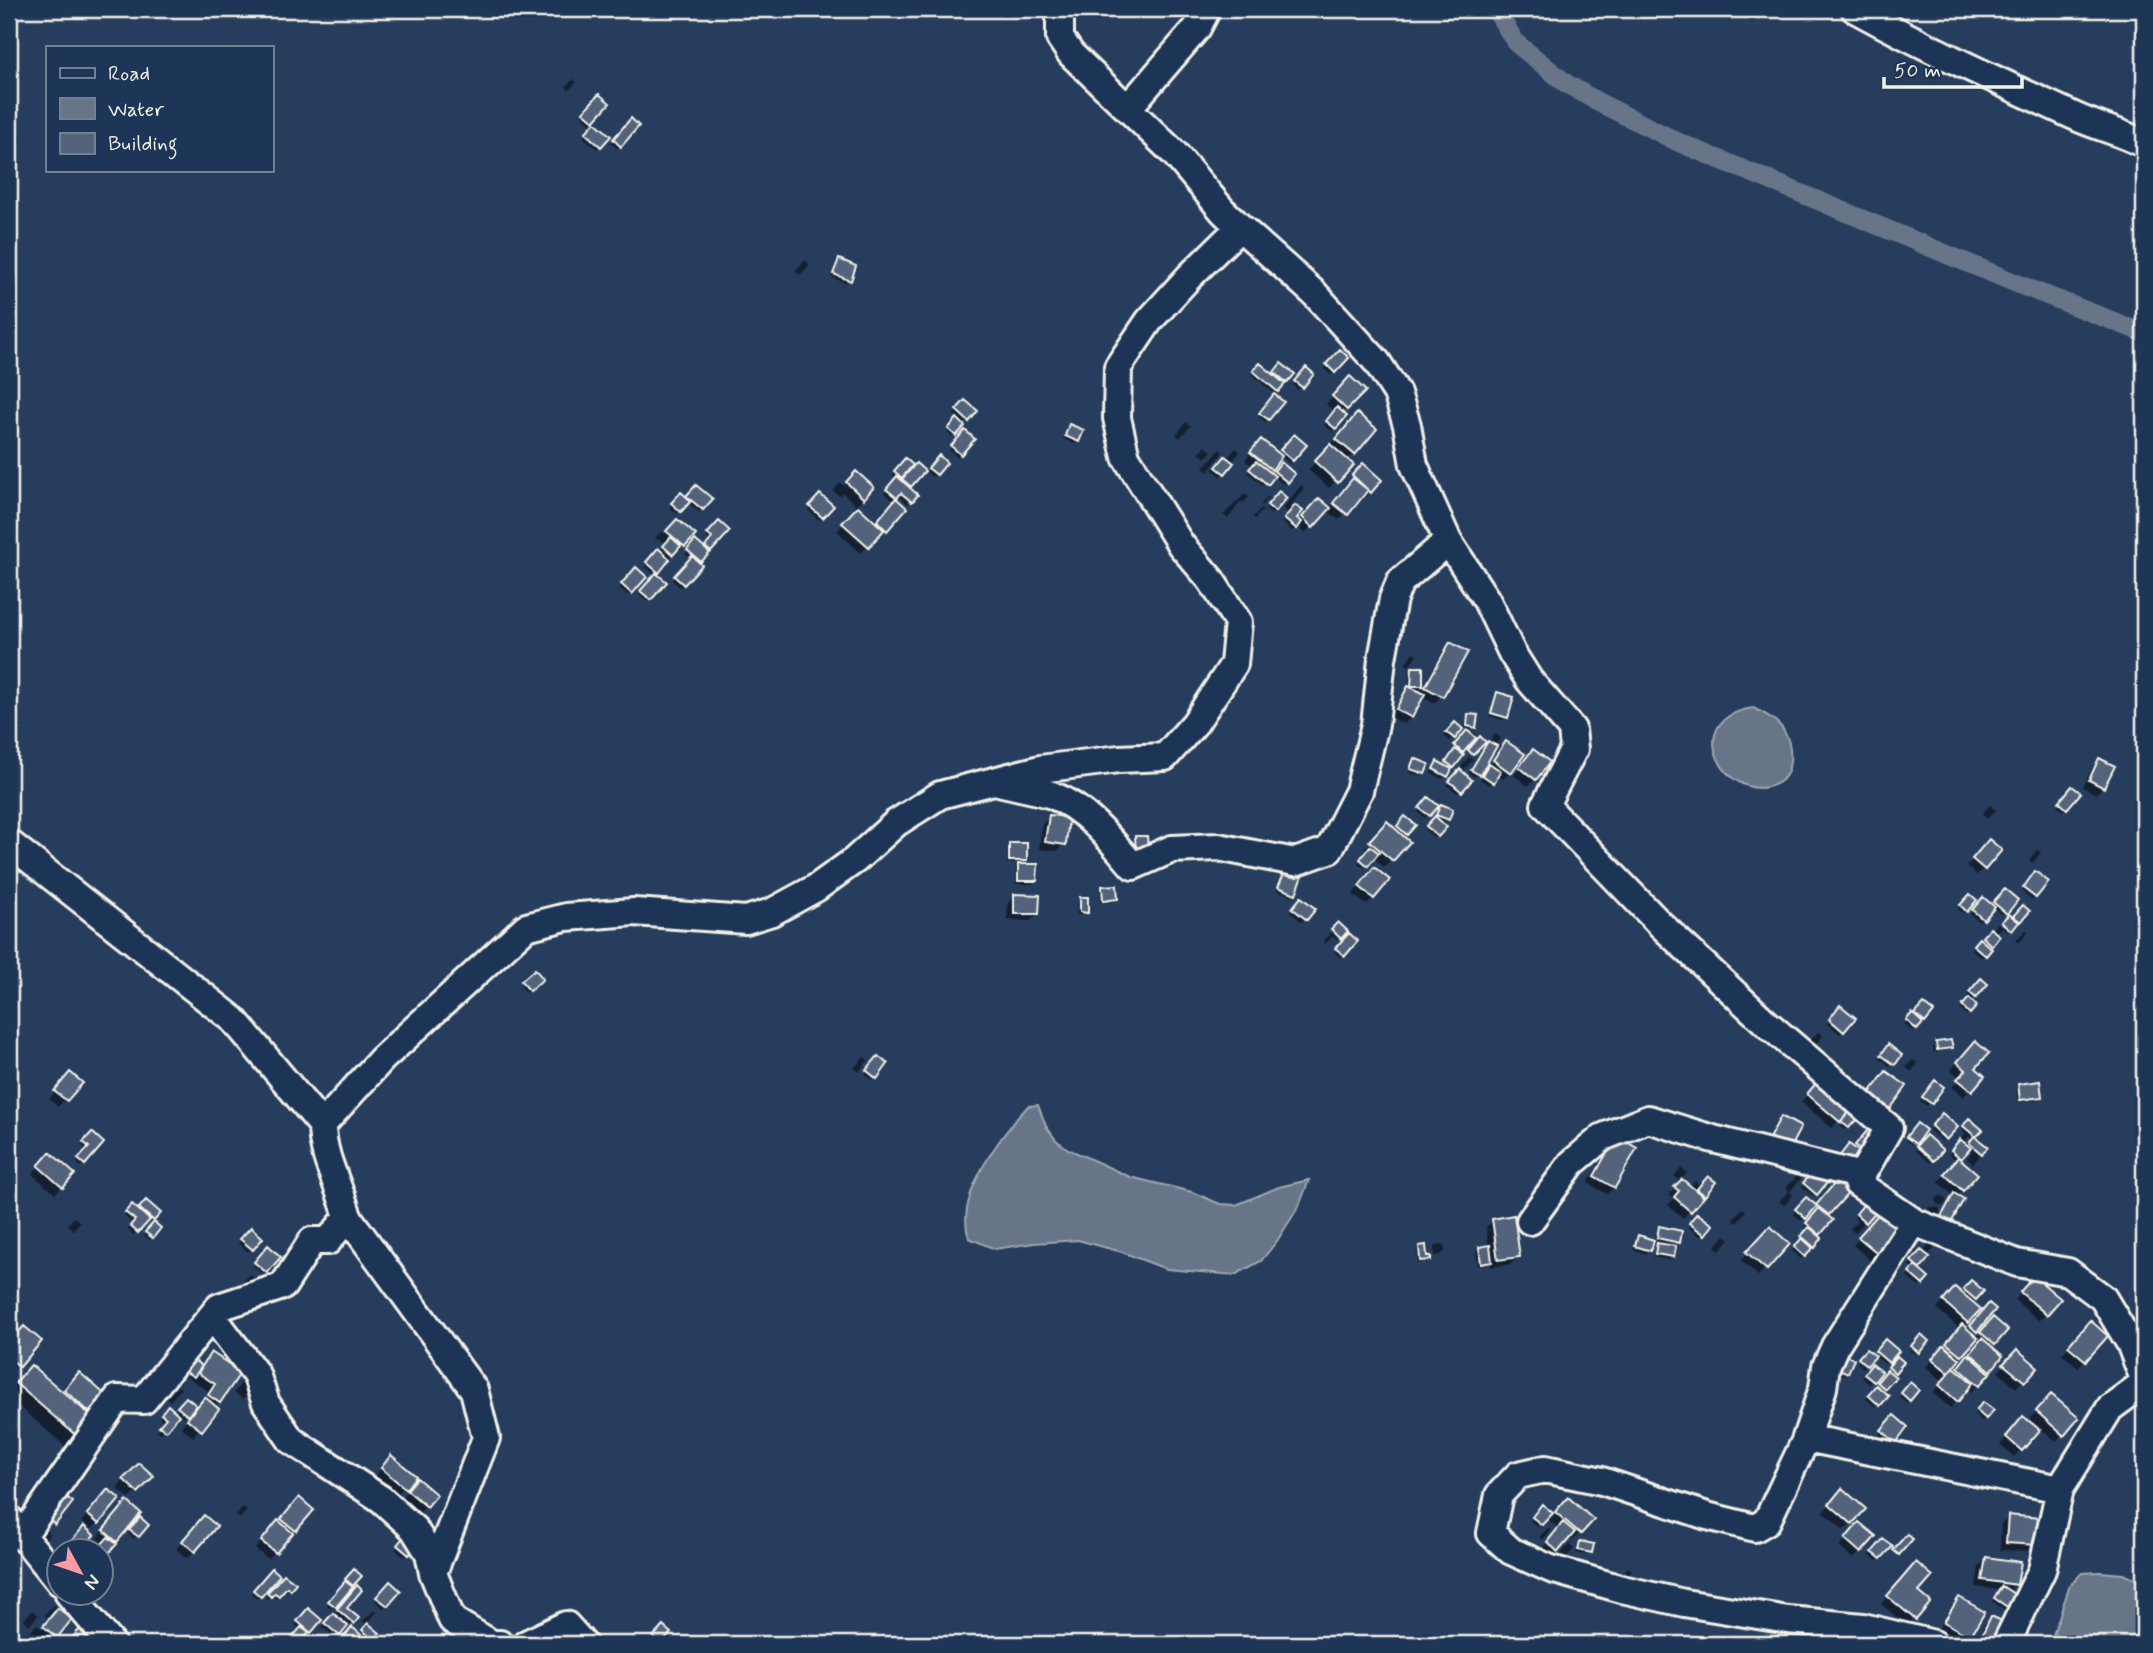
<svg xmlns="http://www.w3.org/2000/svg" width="2153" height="1653" font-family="Mynerve,sans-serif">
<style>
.water{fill:#677588;stroke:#9fa7ae;stroke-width:2}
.shadow{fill:#0007;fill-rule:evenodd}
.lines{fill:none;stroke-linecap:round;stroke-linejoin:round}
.canal{stroke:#677588;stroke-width:19}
.building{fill:#52647b;stroke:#f4f1e8;stroke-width:2}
.minor-casing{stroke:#f4f1e8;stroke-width:32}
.minor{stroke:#1d3557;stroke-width:26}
</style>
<rect width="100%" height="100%" fill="#263d5d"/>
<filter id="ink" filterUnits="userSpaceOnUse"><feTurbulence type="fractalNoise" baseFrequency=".0143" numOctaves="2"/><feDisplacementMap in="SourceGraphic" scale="14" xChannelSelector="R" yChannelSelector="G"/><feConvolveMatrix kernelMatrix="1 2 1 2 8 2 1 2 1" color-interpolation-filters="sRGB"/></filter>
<g filter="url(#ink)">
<path class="water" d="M1754,708C1764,714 1778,720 1784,731C1793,746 1794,776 1776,784C1727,807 1677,718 1754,708Z
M1038,1105L1046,1126L1056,1140L1068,1149L1130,1177L1192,1192L1220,1204L1236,1205L1279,1187L1309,1180L1299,1206L1277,1241L1261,1261L1235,1275L1166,1269L1122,1252L1078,1240L1034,1243L995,1249L969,1238C954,1196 1001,1135 1028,1106Z
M2100,1572L2123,1574L2144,1583V1644H2050L2070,1585L2082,1573Z"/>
<path class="shadow" d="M573,79L577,82L569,90L566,87Z
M599,96L607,103L590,123L582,116Z
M631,121L637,126L617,148L611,143Z
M595,124L608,136L597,149L583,137Z
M805,260L810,265L800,275L795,271Z
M839,261L849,280L846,283L831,277Z
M1340,352L1347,358L1331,375L1324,369Z
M1282,365L1286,382L1274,393L1252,375L1260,366L1272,376Z
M1306,369L1312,374L1298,390L1293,385Z
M1350,379L1363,391L1342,414L1344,416L1332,431L1324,425L1335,412L1326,404Z
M1272,400L1282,403L1265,422L1258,416Z
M965,402L976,411L952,437L947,433L959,419L954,414Z
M1186,422L1191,426L1180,438L1176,435Z
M1350,423L1354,454L1347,461L1351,465L1329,488L1308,470Z
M1070,426L1078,441L1075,444L1063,439Z
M965,433L973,440L957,457L949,450Z
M1294,436L1305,445L1289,463L1281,456L1267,472L1272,475L1281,465L1293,475L1284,485L1273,476L1264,486L1248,473L1253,467L1245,460L1254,448L1278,454Z
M1205,446L1212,451L1205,458L1199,453Z
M1236,448L1240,452L1221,476L1212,469L1225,458L1226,459Z
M1220,449L1223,452L1208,472L1203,468Z
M939,458L945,463L932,477L926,472Z
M906,460L922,471L907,488L915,495L908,504L898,495L894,499L905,508L861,553L837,531L851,516L875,524L895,502L884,493L897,479L892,475Z
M1356,472L1370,492L1363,499L1360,496L1339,520L1326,510L1305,533L1297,526L1292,531L1282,523L1289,514L1283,508L1301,485L1304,488L1292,504L1300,511L1294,518L1299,522L1312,507L1329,509Z
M856,473L863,498L856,505L843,493L840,496L833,491L840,483L844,486Z
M696,487L710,500L699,512L687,502L677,514L669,507L681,494L686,499Z
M1245,494L1249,497L1243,503L1241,501L1228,519L1223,515Z
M1279,494L1274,511L1271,514L1265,509Z
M820,496L831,506L819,520L808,510Z
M1268,496L1269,497L1262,506L1261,504Z
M1261,509L1263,510L1255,519L1253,517Z
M677,521L693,535L677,553L675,551L655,574L665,582L647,602L639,595L656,576L645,566L667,544L655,538L662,531L665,534Z
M719,524L727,531L697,563L700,565L680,587L672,580L691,559L685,554L695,543L704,550L710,542L706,538Z
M636,569L645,577L628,595L619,588Z
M1450,644L1466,652L1441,696L1434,703L1421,696L1411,717L1404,724L1390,717L1402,695L1409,687V672L1412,669H1422V689H1410L1420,693L1443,651Z
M1413,652L1417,654L1409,666L1405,664Z
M1498,694L1506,717L1503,720L1489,716Z
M1469,716L1475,727L1472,730L1464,729L1466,719Z
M1455,724L1461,729L1450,741L1444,736Z
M1467,733L1473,738L1459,754L1446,776L1443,779L1431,773L1434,766H1444L1455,752L1453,749Z
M1496,734L1501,738L1494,746L1475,777L1469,773L1485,746Z
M1506,743L1510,772L1503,779L1497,775L1489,785L1480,779Z
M1469,757L1473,760L1461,772L1470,780L1457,793L1447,785Z
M1526,759L1535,779L1528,786L1514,775Z
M1414,760L1424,773L1421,776L1408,772Z
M2099,760L2103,787L2096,794L2083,787L2092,768Z
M2072,788L2078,793L2063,811L2057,806Z
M1428,800L1436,806L1425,818L1418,812Z
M1990,805L1996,810L1987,819L1982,814Z
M1441,806L1447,819L1444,822L1435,818L1444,827L1434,838L1425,830Z
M1049,817L1064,844L1057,851L1039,849L1042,824Z
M1405,818L1413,826L1402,837L1407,842L1384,867L1373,857L1364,868L1358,863L1367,852L1364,849L1380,831L1394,830Z
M1010,845L1025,860L1020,865L1036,881L1033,884H1016V868L1021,863H1007V848Z
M1982,848L1984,868L1977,875L1966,867Z
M2037,850L2041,853L2032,863L2029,860Z
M1367,877L1373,898L1366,905L1353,894Z
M2033,877L2035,897L2032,900L2021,891Z
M1103,888L1116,899L1113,902L1101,903L1100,891Z
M1277,888L1293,895L1291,896L1276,890Z
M2005,891L2016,901L2002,915L1993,907L1979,922L1970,914L1983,900L1991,907Z
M1015,896L1038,914L1030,921L1007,920L1008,903Z
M1970,896L1974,900L1963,913L1958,909Z
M1081,899L1086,912L1083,915H1077L1078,902Z
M1301,900L1313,909L1302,922L1290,912Z
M2023,907L2020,921L2008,932L2002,927L1995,934L1998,936L1988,948L1990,949L1982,958L1971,949L1998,923L2000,925L2009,916L2012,919Z
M1338,924L1346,931L1337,940L1333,936L1325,944L1323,942Z
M2026,930L2028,933L2019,943L2016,940Z
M1349,935L1356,941L1340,958L1334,952Z
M535,972L541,979L526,992L519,985Z
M1981,980L1986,984L1970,1002L1975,1006L1966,1015L1960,1010L1970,999L1967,996Z
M1924,1006V1021L1913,1032L1904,1024Z
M1840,1007L1853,1018L1840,1034L1827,1023Z
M1818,1032L1823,1036L1815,1045L1810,1041Z
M1936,1044L1951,1047L1948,1050L1934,1052L1933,1047Z
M1885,1050L1893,1063L1890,1066L1879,1058Z
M1968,1050L1974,1068L1983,1076L1963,1097L1952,1087L1960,1078L1951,1070Z
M864,1057L868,1060L859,1072L854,1068Z
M878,1058L886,1065L873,1080L865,1074Z
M1913,1060L1918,1064L1911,1072L1906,1067Z
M1886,1073L1889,1108L1882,1115L1863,1101Z
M64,1082L80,1083L58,1107L49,1099Z
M1932,1085L1942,1088L1927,1106L1920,1101Z
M2019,1085L2041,1097L2038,1100L2018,1102L2016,1089Z
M1815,1086L1852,1105L1832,1128L1801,1102Z
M1853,1110L1859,1114L1845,1130L1840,1126Z
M1942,1116L1955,1127L1942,1141L1929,1130Z
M1969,1121L1980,1130L1973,1137L1986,1148L1973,1164L1967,1158L1972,1151L1968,1148L1958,1159L1962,1190L1938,1222L1954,1196L1938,1182L1957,1160L1949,1154L1965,1133L1961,1130ZM1969,1136L1973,1140L1967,1147L1963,1144Z
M1914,1128L1915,1142L1912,1145L1905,1140Z
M92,1134L102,1143L81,1167L77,1163L87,1151L82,1146Z
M1926,1137L1941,1150L1930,1163L1915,1150Z
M1609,1145L1614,1187L1607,1194L1588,1183Z
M43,1161L62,1187L55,1194L32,1174Z
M1681,1168L1687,1173L1680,1180L1689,1187L1695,1181L1701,1186L1714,1183L1683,1218L1668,1205L1674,1199L1669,1195L1681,1182L1674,1176Z
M1804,1168L1807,1171L1790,1192L1793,1195L1784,1205L1779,1201L1789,1191L1786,1188Z
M1813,1173L1825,1183L1813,1196L1802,1187Z
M1832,1188L1849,1189L1826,1216L1830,1220L1817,1236L1820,1239L1801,1259L1792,1251L1807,1230L1804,1227L1814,1216L1810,1212L1802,1221L1793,1213L1806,1199L1815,1207Z
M1936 1201a5 5 0 1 1 10 0a5 5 0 1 1-10 0Z
M146,1202L159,1213L150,1223L147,1220L134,1235L128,1230L133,1224L124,1216L132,1207L138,1211Z
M1865,1204L1876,1208L1855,1233L1850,1229L1857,1221L1854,1218Z
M1929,1207L1940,1208V1213L1937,1216L1917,1213L1920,1210L1925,1214Z
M1742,1208L1746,1211L1737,1223L1733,1220Z
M74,1217L80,1222L73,1230L67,1225Z
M1876,1218L1879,1255L1872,1262L1853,1245Z
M1694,1219L1704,1234L1701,1237L1688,1227Z
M1493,1220L1518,1257L1511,1264L1491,1267L1490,1261L1487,1265L1478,1266L1476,1252L1479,1248L1488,1247L1486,1227Z
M154,1225L159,1228L149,1240L144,1236Z
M1660,1228L1678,1242L1674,1245L1672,1257L1669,1260L1653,1257L1655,1248L1660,1242L1655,1241Z
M251,1229L261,1238L248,1252L238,1243Z
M1915,1233L1923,1239L1903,1262Z
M1725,1235L1730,1239L1720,1250L1715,1247Z
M1763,1236L1787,1244L1758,1276L1741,1260Z
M1639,1237L1652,1242L1646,1254L1633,1249Z
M1444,1244L1445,1252L1441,1255L1435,1256L1434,1248L1437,1245Z
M1931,1244L1935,1247L1917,1270L1927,1278L1919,1287L1907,1277L1914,1269L1909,1265Z
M1420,1247L1425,1258L1429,1259L1426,1262L1418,1263L1417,1251Z
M268,1248L279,1257L263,1274L253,1266Z
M250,1274L254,1278L243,1291L238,1287Z
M1971,1283L1981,1292L1971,1303L1978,1309L1963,1327L1967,1330L1989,1305L1972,1334L1976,1338L1986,1327L2006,1330L1990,1348L2001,1357L1971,1392L1967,1388L1950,1408L1933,1393L1943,1381L1926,1367L1960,1329L1937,1309L1948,1296L1961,1294ZM1974,1340L1979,1344L1956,1370L1951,1367Z
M2027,1285L2046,1314L2039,1321L2015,1300Z
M2084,1330L2085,1360L2078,1367L2062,1354Z
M17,1335L40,1342L11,1373L9,1371V1344Z
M1921,1337L1927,1341L1915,1354L1909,1350Z
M1885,1341L1897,1351L1885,1364L1874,1355L1863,1368L1857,1362L1866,1351L1872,1356Z
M1838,1353L1846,1372L1843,1375L1829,1369Z
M212,1355L219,1402L193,1437L181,1427L210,1392L180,1372L186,1362L201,1367Z
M1897,1358L1902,1362L1890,1375L1893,1377L1881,1391L1887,1396L1876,1407L1866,1399Z
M2010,1359L2035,1367L2016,1388L1998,1372Z
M1872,1366L1879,1373L1869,1384L1862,1377Z
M20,1378L62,1393L72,1381L106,1398L78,1437L67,1448L9,1398V1389Z
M242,1381L252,1387L243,1399L234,1393Z
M1910,1385L1917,1390L1906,1403L1899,1397Z
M178,1386L181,1388L170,1401L167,1398Z
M2099,1400L2106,1404L2094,1419L2088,1414Z
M183,1402L194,1405L183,1417L178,1413L161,1433L157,1430L164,1422L159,1418L168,1407L174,1413Z
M2044,1403L2063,1434L2056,1441L2030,1419Z
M1983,1404L1991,1411L1982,1421L1974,1414Z
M1894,1417L1906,1428L1892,1444L1879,1434Z
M2016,1426L2037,1431L2014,1457L2000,1445Z
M139,1465L151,1476L130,1499L117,1488Z
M384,1465L404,1487L397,1494L375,1476Z
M410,1487L435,1495L419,1513L401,1498Z
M101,1498L98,1522L91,1529L81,1522Z
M1835,1498L1851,1523L1844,1530L1823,1512Z
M1542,1506L1550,1513L1538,1527L1530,1521Z
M243,1507L247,1511L240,1519L236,1516Z
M292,1507L295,1530L268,1559L255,1549Z
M1561,1507L1591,1520L1573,1540L1569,1537L1550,1558L1541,1550L1559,1529L1549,1520Z
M120,1511L139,1514L105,1555L99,1550L104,1544L97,1538Z
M2009,1517L2035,1544L2028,1551L2000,1550L2001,1524Z
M140,1519L147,1525L134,1539L128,1534Z
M197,1525L194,1551L187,1558L176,1549Z
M84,1528L92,1535L78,1551L70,1544Z
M1548,1528L1551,1531L1543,1540L1539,1537Z
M45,1529L50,1534L38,1549L32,1544Z
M1853,1531L1860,1552L1853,1559L1839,1547Z
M405,1537L415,1545L405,1557L395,1549Z
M1883,1541L1890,1547L1877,1561L1870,1555Z
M1581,1543L1590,1552L1587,1555L1576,1553Z
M1569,1544L1574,1549L1557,1568L1553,1565Z
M1986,1559L2016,1584L2008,1592L2011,1614L1992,1601L2000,1590L1976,1587L1979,1566Z
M1628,1567L1632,1570L1626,1579H1619Z
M272,1571L277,1575L257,1599L251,1594Z
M354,1571L360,1576L332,1609L327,1605Z
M1909,1571L1917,1592L1928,1602L1907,1626L1881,1604Z
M284,1576L293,1584L286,1592L283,1589L275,1598L271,1595L267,1599L266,1597Z
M390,1583L399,1591L384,1608L375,1601Z
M357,1588L344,1608L357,1619L350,1626L348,1624L336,1638L322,1627Z
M1959,1599L1982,1613L1968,1636L1961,1643L1938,1630L1952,1606Z
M53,1605L56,1607L49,1616L55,1636L48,1643L31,1631L37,1624L42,1629L50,1619L44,1615Z
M32,1610L38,1615L30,1625L24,1620Z
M308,1610L320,1620L308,1634L318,1643L303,1644L310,1637L306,1634L297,1644H291L290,1643L301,1630L295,1625Z
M374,1610L377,1612L366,1624L363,1621Z
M1991,1618L2000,1644H1975L1984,1625Z
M368,1626L378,1634L370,1642L372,1644H366L369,1641L363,1637L357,1644H339L345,1637L359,1635Z
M663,1628L669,1633L659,1644H655L652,1641Z
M408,1638L415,1644H402Z"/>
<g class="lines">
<path class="canal" d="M1495,9L1516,43L1567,84L1598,102L1680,143L2030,289L2144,333"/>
</g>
<path class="building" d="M599,94L610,103L594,121L583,112Z
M631,118L639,126L621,147L613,139Z
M595,122L611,136L601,147L585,133Z
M839,259L856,266L851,281L833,274Z
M1340,349L1349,358L1335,373L1326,364Z
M1260,363L1285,384L1278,392L1253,371Z
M1281,363L1295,374L1287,383L1274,372Z
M1306,367L1314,374L1303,388L1294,381Z
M1350,376L1366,391L1347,410L1332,396Z
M1274,394L1284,402L1269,420L1259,413Z
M965,400L978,411L969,422L956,410Z
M1337,407L1347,416L1336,429L1326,421Z
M1357,413L1377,429L1355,455L1336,439Z
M957,418L965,426L956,436L948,429Z
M1069,424L1084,430L1079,442L1065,436Z
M965,430L975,439L961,455L951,446Z
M1294,434L1307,445L1293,461L1280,450Z
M1261,439L1282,456L1272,470L1250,452Z
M1330,444L1354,465L1338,483L1314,461Z
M939,455L947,463L937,475L928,468Z
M1225,456L1234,463L1225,474L1216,467Z
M905,458L913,465L902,478L894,471Z
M1256,461L1275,476L1268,485L1249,469Z
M1281,462L1295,474L1288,483L1274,471Z
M916,463L925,471L911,487L902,479Z
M1363,463L1382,480L1371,493L1352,475Z
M856,471L874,487L864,499L846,482Z
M897,476L918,495L912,502L901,493L897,498L886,489Z
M1353,478L1368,490L1348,515L1333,503Z
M696,485L713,499L703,510L686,496Z
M1279,491L1287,498L1275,512L1267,505Z
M681,492L691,501L681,512L671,503Z
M820,494L834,506L823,518L809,506Z
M896,498L907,508L887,531L877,521Z
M1319,498L1331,508L1313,528L1302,517Z
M1295,505L1303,511L1297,518L1302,522L1297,529L1284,519Z
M858,506L884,530L869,547L842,523Z
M677,519L696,535L685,547L666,531Z
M719,521L730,531L711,552L705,547L712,538L707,534Z
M671,537L681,546L673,555L663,546Z
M695,540L710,553L701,562L687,550Z
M658,548L670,559L659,573L646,562Z
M692,556L702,565L684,585L674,576Z
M636,567L647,577L632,594L621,584Z
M656,573L667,582L651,600L640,591Z
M1450,642L1468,652L1443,697L1425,687Z
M1412,667H1423V686H1411Z
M1408,686L1425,694L1412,718L1396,709Z
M1497,692L1514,697L1508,718L1491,713Z
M1468,714L1478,715L1476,728L1467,726Z
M1455,722L1463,729L1455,739L1446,732Z
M1467,730L1476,738L1463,753L1454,745Z
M1480,736L1486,742L1473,755L1468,750Z
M1488,741L1497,746L1480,775L1471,770Z
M1506,741L1525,754L1511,773L1493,760Z
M1455,749L1464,755L1454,768L1446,762Z
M1533,749L1550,762L1536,780L1519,767Z
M1414,758L1429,764L1425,774L1410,769Z
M2099,758L2115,766L2104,788L2089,780Z
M1437,761L1452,769L1448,777L1433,769Z
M1489,763L1501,771L1494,783L1482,775Z
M1460,769L1472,780L1462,792L1449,781Z
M2072,786L2081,793L2067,809L2059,802Z
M1428,797L1439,806L1430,816L1419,808Z
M1441,804L1453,809L1449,820L1436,815Z
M1049,815L1069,817L1066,845L1045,842Z
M1405,816L1416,825L1407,835L1397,826Z
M1435,816L1447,827L1438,837L1426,826Z
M1387,821L1410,842L1393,861L1369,841Z
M1135,836H1147L1148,850L1136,851Z
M1989,839L2002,850L1985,870L1972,859Z
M1009,843H1027V861H1009Z
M1370,846L1379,853L1368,866L1360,859Z
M1018,864H1038L1037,881H1018Z
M1374,867L1390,880L1374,899L1359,886Z
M1286,869L1303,875L1296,894L1278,887Z
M2035,871L2049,882L2036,898L2023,888Z
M1117,885L1118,899L1103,901L1102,886Z
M2005,889L2018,900L2007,914L1993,902Z
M1014,894L1040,895L1039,914H1014Z
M1970,894L1977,900L1967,912L1960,905Z
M1080,897H1088V913L1080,912Z
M1301,897L1316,909L1307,920L1292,908Z
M1983,897L1995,907L1984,920L1972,910Z
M2023,905L2030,911L2021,922L2013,916Z
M2009,914L2019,922L2012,931L2001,922Z
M1338,922L1348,931L1341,939L1331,929Z
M1990,928L2000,936L1992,946L1982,937Z
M1349,933L1358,941L1345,956L1335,948Z
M1979,938L1992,949L1986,956L1973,945Z
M535,969L543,979L530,991L521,981Z
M1981,978L1988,984L1976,998L1969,992Z
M1969,998L1977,1006L1970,1014L1962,1006Z
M1924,1004L1934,1012L1925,1023L1915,1014Z
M1840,1005L1856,1018L1844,1032L1829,1019Z
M1912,1013L1923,1023L1917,1030L1906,1020Z
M1951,1040L1953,1048L1937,1050L1936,1042Z
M1975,1041L1989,1053L1976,1068L1985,1076L1972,1091L1957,1079L1966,1070L1957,1062Z
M1888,1044L1902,1055L1895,1065L1881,1055Z
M878,1056L888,1064L877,1079L866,1070Z
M1886,1071L1907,1086L1890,1109L1869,1094Z
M70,1072L83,1083L67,1101L54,1091Z
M1822,1076L1855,1105L1840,1122L1807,1094Z
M1935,1080L1944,1087L1932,1104L1922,1097Z
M2040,1081L2042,1097L2020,1100L2018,1084Z
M1853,1107L1861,1114L1849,1128L1841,1122Z
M1942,1113L1958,1127L1946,1140L1931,1126Z
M1781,1116L1801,1127L1786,1155L1766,1144Z
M1969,1118L1983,1130L1976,1137L1963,1126Z
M1917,1123L1926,1130L1916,1144L1906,1137Z
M1872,1125L1882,1133L1865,1153L1855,1145Z
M92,1132L104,1143L85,1165L78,1159L89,1147L83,1142Z
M1926,1135L1943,1150L1934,1161L1916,1146Z
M1616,1136L1637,1148L1615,1188L1594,1176Z
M1974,1136L1988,1147L1982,1154L1969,1143Z
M1960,1139L1971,1148L1961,1159L1951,1150Z
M1849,1144L1864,1155L1852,1170L1838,1158Z
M50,1152L75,1174L63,1188L38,1166Z
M1958,1157L1978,1174L1963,1191L1944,1174Z
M1813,1171L1827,1183L1817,1195L1803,1183Z
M1708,1176L1716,1182L1705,1196L1697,1189Z
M1839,1178L1852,1189L1829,1215L1816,1205Z
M1682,1179L1704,1197L1691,1212L1674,1197L1679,1191L1674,1187Z
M1954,1193L1964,1199L1950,1225L1940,1219Z
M1806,1197L1817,1206L1806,1219L1795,1209Z
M1868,1199L1879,1208L1866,1223L1856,1214Z
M146,1200L161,1213L154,1221L139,1208Z
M132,1204L150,1220L138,1233L130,1226L135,1220L125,1212Z
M1819,1208L1833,1220L1820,1235L1806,1223Z
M1883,1209L1905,1228L1881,1256L1858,1237Z
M1697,1213L1713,1225L1705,1235L1689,1223Z
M1514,1215L1520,1257L1498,1260L1492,1219Z
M154,1222L161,1228L153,1238L145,1232Z
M1659,1226L1682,1231L1680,1243L1657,1238Z
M1770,1226L1790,1244L1767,1270L1746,1252Z
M251,1227L263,1238L253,1250L240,1239Z
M1809,1227L1822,1238L1815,1248L1801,1236Z
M1638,1235L1654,1240L1651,1251L1635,1246Z
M1802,1238L1813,1248L1805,1257L1794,1247Z
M1657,1243L1676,1246L1674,1257L1655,1254Z
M268,1245L281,1257L267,1273L254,1262Z
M1426,1245L1427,1256H1431V1260L1420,1261L1419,1246Z
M1490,1245L1492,1262L1481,1264L1479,1247Z
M1921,1250L1930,1257L1920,1269L1911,1261Z
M1915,1266L1929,1278L1923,1285L1909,1273Z
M2034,1276L2061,1299L2047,1315L2020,1292Z
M1971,1280L1984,1291L1976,1300L1963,1289Z
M1955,1287L1981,1309L1968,1323L1943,1301Z
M1989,1303L1996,1309L1977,1332L1970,1326Z
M1993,1317L2008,1330L1995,1345L1980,1332Z
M2090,1320L2108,1336L2086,1361L2068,1346Z
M1962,1324L1978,1338L1962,1356L1946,1343Z
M24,1326L42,1341L20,1367L9,1358V1343Z
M1921,1334L1929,1341L1919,1353L1911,1346Z
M1982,1338L2003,1356L1991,1371L1970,1353Z
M1885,1339L1899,1351L1889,1363L1875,1351Z
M1944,1345L1960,1359L1949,1373L1932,1359Z
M1866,1349L1876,1356L1867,1366L1858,1358Z
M2017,1349L2038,1367L2025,1382L2003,1364Z
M1837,1351L1854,1359L1848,1373L1830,1365Z
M211,1352L241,1372L220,1403L208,1395L215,1384L198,1373Z
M1968,1354L1990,1373L1979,1386L1958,1367Z
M1897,1356L1904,1362L1895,1373L1888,1367Z
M189,1357L202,1366L194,1377L181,1369Z
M1872,1364L1882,1372L1874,1382L1864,1374Z
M31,1365L95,1419L79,1438L15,1383Z
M1954,1367L1973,1383L1958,1402L1939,1385Z
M1887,1370L1896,1377L1885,1389L1877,1382Z
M79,1372L108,1397L93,1415L64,1390Z
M1910,1382L1919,1390L1910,1401L1901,1393Z
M1876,1385L1889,1396L1880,1406L1868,1395Z
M2051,1394L2079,1418L2064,1436L2036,1411Z
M186,1397L196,1405L188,1416L177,1407Z
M205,1397L219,1409L202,1431L187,1419Z
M1983,1402L1994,1410L1986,1419L1976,1410Z
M168,1405L179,1415L166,1431L159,1426L166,1418L161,1414Z
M1894,1415L1908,1427L1896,1443L1881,1430Z
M2023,1416L2040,1430L2022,1451L2006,1437Z
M391,1455L416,1476L406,1489L381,1468Z
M139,1463L154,1476L138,1493L123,1479Z
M417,1478L437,1495L427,1507L407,1490Z
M1842,1488L1866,1509L1852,1524L1829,1504Z
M108,1489L120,1499L99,1524L87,1514Z
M64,1495L73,1502L55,1525L46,1517Z
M299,1497L314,1510L296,1531L281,1519Z
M1568,1497L1594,1520L1581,1534L1555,1512Z
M127,1501L141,1513L117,1542L103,1530Z
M1542,1504L1553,1513L1542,1525L1532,1517Z
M204,1515L217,1526L195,1552L182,1541Z
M2008,1515L2039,1518L2037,1545L2006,1543Z
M140,1517L149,1525L139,1537L129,1530Z
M278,1520L293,1533L276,1553L261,1541Z
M1563,1522L1575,1532L1558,1552L1547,1542Z
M1859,1522L1876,1536L1861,1553L1845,1539Z
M84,1526L94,1535L83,1549L72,1540Z
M1907,1534L1913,1539L1899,1555L1893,1550Z
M405,1535L418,1545L409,1555L397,1545Z
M108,1537L117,1544L109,1553L100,1546Z
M1883,1539L1893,1546L1881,1559L1872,1552Z
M1580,1541L1594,1544L1592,1553L1578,1550Z
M1986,1557L2021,1562L2017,1585L1982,1580Z
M1916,1562L1933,1576L1919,1592L1931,1602L1916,1620L1887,1596Z
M272,1568L280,1575L261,1597L253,1590Z
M354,1569L362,1576L353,1586L345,1579Z
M284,1574L296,1583L290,1590L287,1587L279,1596L275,1593L271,1597L267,1593Z
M345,1581L353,1587L336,1607L328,1601Z
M390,1581L401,1591L388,1606L376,1597Z
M357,1585L362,1590L347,1608L359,1618L354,1624L337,1609Z
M2002,1586L2023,1600L2015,1612L1994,1598Z
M1959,1597L1985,1612L1970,1637L1944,1622Z
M58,1608L72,1619L57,1638L43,1626Z
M308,1608L322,1620L311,1633L297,1621Z
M333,1613L348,1626L340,1636L324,1623Z
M1991,1616L2011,1625L2002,1644H1986L1979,1641Z
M368,1623L380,1633L374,1640L362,1630Z
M663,1626L671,1633L661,1644L653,1637Z
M301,1627L309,1633L298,1644L291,1639Z
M352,1627L365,1638L359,1644H338Z
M80,1629L89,1637L83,1644H79L72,1638Z"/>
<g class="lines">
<g class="minor-casing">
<path id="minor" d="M1060,9V38L1071,54L1175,154L1223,211L1240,227
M1855,9C1926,48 2000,82 2074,116C2097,127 2122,132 2144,144
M1128,108L1197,28L1207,9
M999,782C1016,787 1035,789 1052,795C1085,808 1111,840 1133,866L1172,849L1218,847L1295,862L1329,850L1359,791L1375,725L1382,659L1393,599L1400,582L1448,541
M9,843L234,1020L322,1125
M348,1217L474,1390L486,1438L433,1573
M1530,1221L1572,1163L1603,1137L1648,1119L1713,1139L1862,1176
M1914,1222L1835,1346L1826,1366L1823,1388L1805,1441L1767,1521L1755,1528L1707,1516L1602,1481L1545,1469L1518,1475L1499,1495L1491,1533L1511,1551L1551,1569L1622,1589L1684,1603L1788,1620L1863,1627L1934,1644
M212,1316L256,1374L266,1403L291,1440L381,1499L414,1529L429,1553L433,1573L452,1620L492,1644H500
M1806,1438L2060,1489
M9,1519L60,1582
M22,1537L117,1399L144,1400L219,1307L283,1286L312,1241H328L348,1217C340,1186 322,1158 322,1125L382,1059L526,927L566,917L634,912L746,920L772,912L816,888L855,860L896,823L940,795L1040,769L1119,759L1165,757L1195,723L1234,664L1238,622L1211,580L1181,545L1126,457L1117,418L1118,367L1149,321L1189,277L1240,227L1315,294L1377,362L1397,393L1407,425L1414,465L1448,541L1487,601L1512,653L1529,680L1572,729L1574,749L1545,805L1660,924L1764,1021L1889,1128L1857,1183L1914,1222L2017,1263L2068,1272L2103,1298L2130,1343L2144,1379
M69,1594L112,1644
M526,1644L566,1625L583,1644
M2006,1644L2042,1570L2060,1489L2110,1408L2144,1383"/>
</g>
<use href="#minor" class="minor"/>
</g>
</g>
<rect width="2153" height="1653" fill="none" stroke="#1d3557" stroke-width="35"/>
<rect x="18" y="18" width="2118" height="1618" fill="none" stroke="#f4f1e8" stroke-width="2.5" filter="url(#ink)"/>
<rect x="46" y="46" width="228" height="126" fill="#1d3557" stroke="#738091" stroke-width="2"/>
<rect x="60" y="68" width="35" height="10" fill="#1d3557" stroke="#738091" stroke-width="2"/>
<text x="108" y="80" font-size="21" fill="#f4f1e8">Road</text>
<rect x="60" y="98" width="35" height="21" fill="#677588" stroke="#738091" stroke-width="2"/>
<text x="108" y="116" font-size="21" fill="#f4f1e8">Water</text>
<rect x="60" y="133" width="35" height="21" fill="#52647b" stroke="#738091" stroke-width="2"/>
<text x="108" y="150" font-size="21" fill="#f4f1e8">Building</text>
<g transform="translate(80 1572) rotate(130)"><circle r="33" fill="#1d3557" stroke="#738091" stroke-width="2"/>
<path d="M0-5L12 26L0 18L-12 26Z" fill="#ff9aa2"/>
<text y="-10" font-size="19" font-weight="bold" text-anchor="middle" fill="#f4f1e8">N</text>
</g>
<path d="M1884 77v10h138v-10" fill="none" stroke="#f4f1e8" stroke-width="3.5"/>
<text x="1894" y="77" font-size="21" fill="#f4f1e8" stroke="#1d3557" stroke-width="5" paint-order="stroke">50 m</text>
</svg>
